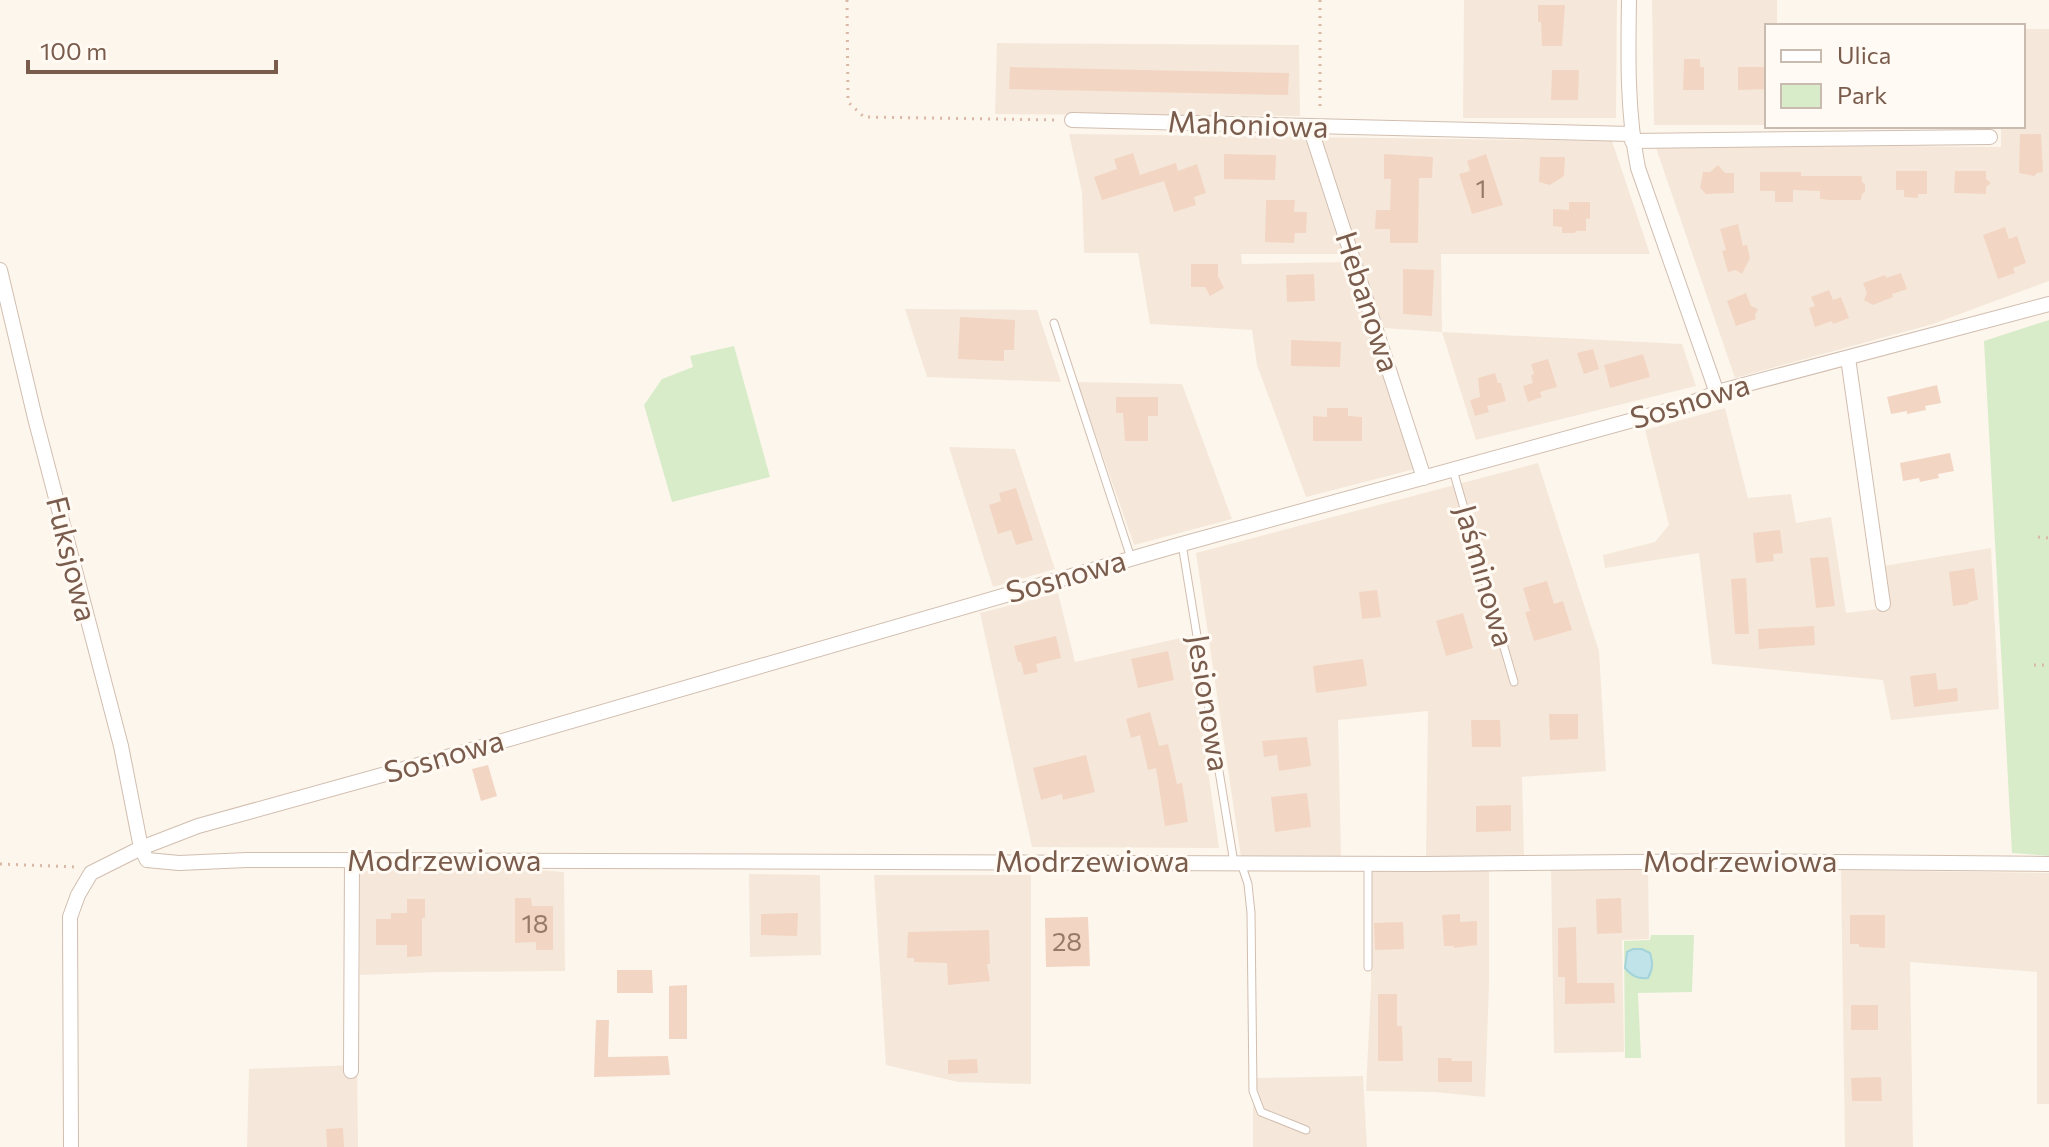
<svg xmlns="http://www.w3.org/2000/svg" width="2049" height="1147" font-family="Commissioner,sans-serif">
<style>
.residential{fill:#f5e8da}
.green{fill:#d8ecc9}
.water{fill:#bfe3e8;stroke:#a5d3da;stroke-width:2}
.building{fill:#f3d5c3}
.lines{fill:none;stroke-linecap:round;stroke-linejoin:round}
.lane-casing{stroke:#d1beb0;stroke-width:9}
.street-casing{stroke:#d1beb0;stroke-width:16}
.path{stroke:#d9b8a5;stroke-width:3;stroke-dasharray:2 6;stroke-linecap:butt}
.lane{stroke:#fff;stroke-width:7}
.street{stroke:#fff;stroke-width:14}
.labels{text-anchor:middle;stroke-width:6;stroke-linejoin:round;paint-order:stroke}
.number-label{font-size:26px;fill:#987a6a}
.street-label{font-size:30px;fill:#7a5c4d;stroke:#fffaf3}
</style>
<rect width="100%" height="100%" fill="#fdf6ec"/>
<path class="residential" d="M1464,0H1617L1616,118H1463Z
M1652,0H1777V26H1767V125H1654Z
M2023,29H2049V281L1933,324L1735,378L1656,148L1794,145L2001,147V126H2023Z
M997,43L1299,45L1300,116L995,114Z
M1069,134L1612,141L1650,254H1441L1442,332L1682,344L1696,386L1476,440L1442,332L1384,328L1357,254H1241L1242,264L1344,262L1415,469L1306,497L1257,365L1252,330L1150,324L1138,253H1084L1082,192Z
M905,309L1037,310L1061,382L927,377Z
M1077,382L1182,384L1232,519L1134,545Z
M1725,408L1748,498L1791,494L1796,523L1831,517L1846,613L1879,609L1872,568L1991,548L1999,709L1891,720L1883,680L1712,664L1699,553L1605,568L1603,555L1655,542L1669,525L1645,430Z
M949,447L1015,449L1055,569L993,587Z
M1538,463L1599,651L1606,771L1522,777L1524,859L1426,858L1428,711L1338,720L1341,858L1241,857L1196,553Z
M1058,593L1075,662L1189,636L1219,848L1032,847L980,613Z
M498,867L564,872L565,971L440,972L360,975V871Z
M1648,867L1649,939L1622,940L1624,1052L1554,1053L1551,869Z
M1489,869V985L1485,1097L1434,1092L1366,1091L1371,987L1372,870Z
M1841,870L2049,873V1104H2037V972L1910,962L1913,1147H1845Z
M749,874L820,875L821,955L750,957Z
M874,875H1031V1084L958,1082L886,1065Z
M357,1065L358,1147H247L249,1069Z
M1363,1076L1367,1147H1253V1078Z"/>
<path class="green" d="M2049,320V856L2012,853L1984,341Z
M734,346L770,477L672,502L644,405L662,379L693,367L690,356Z
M1651,935H1694L1692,992L1638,993L1641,1058H1625L1624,941L1650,940Z"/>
<path class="water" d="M1633,949H1642L1650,953C1653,963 1653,969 1648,978C1637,979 1632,976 1625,968L1627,952Z"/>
<path class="building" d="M1538,5H1565L1562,46H1542L1541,22H1538Z
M1684,59H1700V67H1704V90H1683Z
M1010,67L1289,73L1288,95L1009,89Z
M1738,67H1767V89L1738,90Z
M1552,70H1579L1578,100H1551Z
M2020,134H2041L2043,172L2037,173L2034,176L2019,173Z
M1133,153L1140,175L1176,163L1178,171L1197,164L1206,193L1194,197L1196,205L1174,212L1164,181L1102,200L1094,177L1117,169L1114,159Z
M1224,154L1276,155L1275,180L1224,179Z
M1384,154L1433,157L1432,178H1419L1418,243H1390V229H1375L1376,210H1390L1391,179H1384Z
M1486,154L1503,205L1472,214L1459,174L1470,171L1467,161Z
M1540,157H1565L1564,176L1550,185L1539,182Z
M1718,165L1725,173H1734V193L1706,194L1700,188L1703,172H1710Z
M1896,171H1927V194H1918V198L1904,197V190H1896Z
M1955,171H1986V179L1991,183L1986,187V194L1954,193Z
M1760,172H1801V176H1862V182L1865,184V192L1862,194L1861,200H1831L1820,199V191L1793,190V202H1775V191H1760Z
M1266,200H1295L1294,212H1307L1306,233H1295L1294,243L1265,242Z
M1569,202H1590V219L1586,218V231H1576L1575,233H1562V227L1553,226V209L1569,210Z
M1738,224L1743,246L1747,245L1750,258L1742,274L1736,270L1728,272L1722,251L1726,250L1720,229Z
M2005,227L2009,239L2017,236L2026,263L2013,268L2015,273L1998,279L1983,235Z
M1191,264H1218V276L1224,288L1210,296L1205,287H1191Z
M1403,269L1434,270L1432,316L1403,314Z
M1901,273L1907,289L1892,294L1893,297L1873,305L1864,300L1867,293L1863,283L1885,275L1886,278Z
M1314,274L1315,301L1287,302L1286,275Z
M1829,290L1833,300L1841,297L1849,318L1833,324L1832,321L1815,327L1809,308L1815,306L1811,297Z
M1746,293L1751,306L1758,309L1755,315L1756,319L1736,326L1727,301Z
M960,317L1015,320L1014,350H1004V361L958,359Z
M1291,340L1341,342L1340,367L1291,366Z
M1593,349L1599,369L1584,374L1577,353Z
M1643,354L1650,377L1610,388L1604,365Z
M1548,359L1557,387L1540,392L1542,397L1528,402L1523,386L1533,383L1531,375L1534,374L1531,364Z
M1495,373L1498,383H1501L1506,401L1487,406L1489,412L1475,416L1470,400L1480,397L1478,378Z
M1937,385L1941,403L1925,406L1926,410L1907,414V411L1891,414L1887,397Z
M1116,397H1158V416H1148V441H1125L1123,413H1116Z
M1327,408H1348V416L1362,417V441H1313V416L1327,417Z
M1950,453L1954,471L1938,474L1939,478L1920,482L1919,478L1903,481L1900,463Z
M1016,488L1033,540L1016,545L1011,530L998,534L989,505L1001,501L999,493Z
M1780,530L1783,553L1773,554L1774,561L1756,563L1753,533Z
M1828,557L1835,606L1816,608L1810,558Z
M1974,568L1978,600L1969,602L1968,604L1953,606L1949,572Z
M1746,578L1749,634H1735L1731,579Z
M1547,581L1554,604L1563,601L1572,630L1534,641L1525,612L1530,611L1523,588Z
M1377,590L1381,617L1362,619L1359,592Z
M1463,613L1473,648L1446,656L1436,621Z
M1814,626L1815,645L1759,649L1758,629Z
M1056,636L1061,658L1036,664L1038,672L1024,675L1021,662H1018L1014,646Z
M1168,651L1174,680L1138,688L1131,659Z
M1363,659L1367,686L1316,693L1313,666Z
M1936,673L1938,690L1957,688L1958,701L1914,707L1910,676Z
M1150,712L1159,746L1168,744L1177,784L1182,783L1188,822L1165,826L1156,768L1148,770L1140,735L1131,738L1126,719Z
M1549,714H1578V739L1550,740Z
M1471,720H1500L1501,747H1472Z
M1307,737L1311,766L1279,771L1277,755L1264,757L1262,741Z
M1086,755L1095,792L1063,800L1062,794L1041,800L1033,768Z
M488,765L497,796L481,801L472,769Z
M1307,793L1311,827L1275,832L1271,797Z
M1511,805V831L1476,832V806Z
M515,898H531L532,906H553V950H536V942L515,943Z
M1621,898L1622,933L1597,934L1596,899Z
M407,899H425V918H422V956L407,957V945H376V919H391V913H407Z
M798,913L797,936L761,935V914Z
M1460,914V922L1477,921V945L1454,948V946H1444L1442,915Z
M1850,915H1885V948L1859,947V944H1850Z
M1088,917L1090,966L1046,967L1045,918Z
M1403,922L1404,949L1375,950L1374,923Z
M1576,927L1577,983H1614L1615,1003L1565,1004V977H1558V928Z
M989,930L990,964H987L990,981L948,985L947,963L914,962V958H907L908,932Z
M617,970H652L653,993H617Z
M687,985V1039H669V986Z
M1378,994H1397V1026H1402L1403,1061H1378Z
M1851,1005H1878V1030H1851Z
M596,1020H609L608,1057L668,1056L670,1075L594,1077Z
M1438,1058H1451L1452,1061H1472V1082H1438Z
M977,1059L978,1073L948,1074V1060Z
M1881,1077L1882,1101H1852L1851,1078Z
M343,1128L344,1147H327L326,1129Z"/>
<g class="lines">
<g class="lane-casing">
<path id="lane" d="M1054,323L1131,558
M1453,470L1514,682
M1182,544L1234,863
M1241,863L1248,884L1251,913L1253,1091L1261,1112L1306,1130
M1368,967V865"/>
</g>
<g class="street-casing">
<path id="street" d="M1629,0C1628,56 1627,112 1638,168L1717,393
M1072,120L1631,134
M1310,127L1424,478
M1632,141L1990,137
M0,270L35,418L121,746L141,848L147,860L179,863L247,860H318L1424,864L1739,861L2049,864
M1848,358L1883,604
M351,1071L352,860
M71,1147L70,917L78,895L91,873L141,848L198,826L454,755L1182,544L1684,406L1721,391L2049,304"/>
</g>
<path class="path" d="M847,0L848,102L864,117L1056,120
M1320,0V112
M2038,537L2049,538
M2034,665H2049
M0,864L77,867"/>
<use href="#lane" class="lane"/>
<use href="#street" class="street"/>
</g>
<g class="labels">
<g class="number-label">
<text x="1481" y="198">1</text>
<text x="535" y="933">18</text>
<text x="1067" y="951">28</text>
</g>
<g class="street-label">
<text transform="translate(1248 125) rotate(2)" y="10">Mahoniowa</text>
<text transform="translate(1367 302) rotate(72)" y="10">Hebanowa</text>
<text transform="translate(1690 402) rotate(-17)" y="10">Sosnowa</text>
<text transform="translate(71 559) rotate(76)" y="10">Fuksjowa</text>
<text transform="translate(1484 576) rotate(74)" y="10">Jaśminowa</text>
<text transform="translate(1066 577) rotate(-16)" y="10">Sosnowa</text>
<text transform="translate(1208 703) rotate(81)" y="10">Jesionowa</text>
<text transform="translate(444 757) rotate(-16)" y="10">Sosnowa</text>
<text x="444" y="871">Modrzewiowa</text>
<text x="1092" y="872">Modrzewiowa</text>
<text x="1740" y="872">Modrzewiowa</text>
</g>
</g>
<rect x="1765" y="24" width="260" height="104" fill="#fffaf3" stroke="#cabbb1" stroke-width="2"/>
<rect x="1781" y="50" width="40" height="12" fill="#ffffff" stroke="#cabbb1" stroke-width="2"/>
<text x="1837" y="64" font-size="24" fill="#7a5c4d">Ulica</text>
<rect x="1781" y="84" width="40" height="24" fill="#d8ecc9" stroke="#cabbb1" stroke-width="2"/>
<text x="1837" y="104" font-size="24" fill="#7a5c4d">Park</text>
<path d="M28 60v12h248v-12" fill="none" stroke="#7a5c4d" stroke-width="4"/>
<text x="40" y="60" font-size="24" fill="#7a5c4d" stroke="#fffaf3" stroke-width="6" paint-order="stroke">100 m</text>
</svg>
